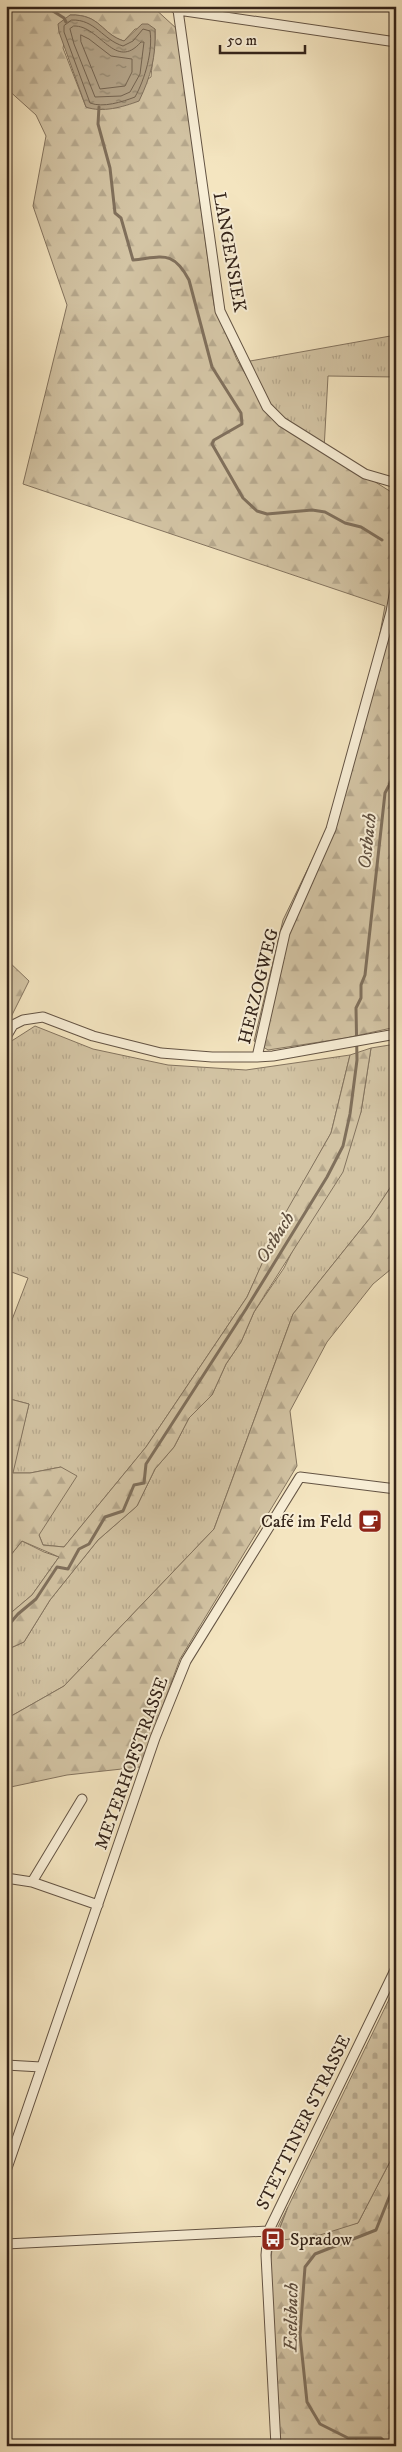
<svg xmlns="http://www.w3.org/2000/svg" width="402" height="2452" font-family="'IM FELL DW Pica',serif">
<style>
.grass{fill:url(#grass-tufts);stroke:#84745f}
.forest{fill:url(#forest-firs);stroke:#84745f;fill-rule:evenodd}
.cemetery{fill:url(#cemetery-stones);stroke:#84745f}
.water{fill:url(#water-ripples);stroke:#80705c}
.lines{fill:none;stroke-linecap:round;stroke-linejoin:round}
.shore{stroke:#746451;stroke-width:1}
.stream{stroke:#80705c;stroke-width:3}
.minor-casing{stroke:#645444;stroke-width:11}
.minor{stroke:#f8eed6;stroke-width:9}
.labels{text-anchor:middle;stroke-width:4;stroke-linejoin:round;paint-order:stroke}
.street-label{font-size:18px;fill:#34241a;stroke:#f8eed6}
.poi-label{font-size:18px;fill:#34241a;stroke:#f8eed6;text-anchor:end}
.water-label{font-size:19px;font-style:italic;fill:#605040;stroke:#f8eed6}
</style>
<defs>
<pattern id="grass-tufts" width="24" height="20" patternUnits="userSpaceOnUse" patternTransform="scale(1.25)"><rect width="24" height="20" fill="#d3c4a4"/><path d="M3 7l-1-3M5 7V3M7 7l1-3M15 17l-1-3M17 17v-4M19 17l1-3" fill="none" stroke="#b6a88d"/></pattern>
<pattern id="forest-firs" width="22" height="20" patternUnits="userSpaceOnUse" patternTransform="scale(1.25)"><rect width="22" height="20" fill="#d3c4a4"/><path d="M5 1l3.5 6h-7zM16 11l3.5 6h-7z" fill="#b6a88d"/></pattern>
<pattern id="cemetery-stones" width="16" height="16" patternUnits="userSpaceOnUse" patternTransform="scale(1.25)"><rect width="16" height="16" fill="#d3c4a4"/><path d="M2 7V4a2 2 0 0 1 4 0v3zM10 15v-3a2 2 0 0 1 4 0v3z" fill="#b6a88d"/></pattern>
<pattern id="water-ripples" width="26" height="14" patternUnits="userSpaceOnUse" patternTransform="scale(1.25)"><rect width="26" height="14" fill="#b3a388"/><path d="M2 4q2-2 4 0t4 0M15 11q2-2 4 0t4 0" fill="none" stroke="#92856e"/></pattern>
</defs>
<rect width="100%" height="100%" fill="#f4e5c0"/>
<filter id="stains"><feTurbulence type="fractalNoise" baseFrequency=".004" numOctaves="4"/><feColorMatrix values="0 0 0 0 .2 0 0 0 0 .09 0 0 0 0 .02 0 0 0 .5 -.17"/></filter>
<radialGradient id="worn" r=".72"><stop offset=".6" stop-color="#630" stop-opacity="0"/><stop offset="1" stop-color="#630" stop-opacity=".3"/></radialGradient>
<path class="grass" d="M396,335V377L328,376L324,450L270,416L239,363Z
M35,1026L93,1049L168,1065L246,1070L350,1055L331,1133L283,1219L247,1297L146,1447L64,1547L43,1545L39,1535L61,1467L30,1473H12L29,1404L6,1398V1329L8,1330L28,1278L6,1270V1049L10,1042Z
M396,1044V1179L370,1218L293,1314L214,1529L64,1686L6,1719V1650L24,1642L50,1600L98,1540L137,1506L155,1469L174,1447L189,1418L212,1395L226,1364L241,1342L254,1312L284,1268L361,1112L371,1048Z
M22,1541L44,1552L59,1557L32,1595L6,1617V1561Z"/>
<path class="forest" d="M6,6H152L177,29L214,305L237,360L270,416L396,495V1027L346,1038L268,1050L254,1041L283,920L328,827L378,644L385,606L23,484L67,305L33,206L46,136L36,115L6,88ZM70,15C101,14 101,34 124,41L135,29H155C156,46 152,60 151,77L100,109L86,107L63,48Z
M6,959L29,981L6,1027Z
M371,1048L361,1112L343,1172L254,1312L241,1342L226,1364L212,1395L189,1418L174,1447L155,1469L137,1506L98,1540L50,1600L24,1642L6,1650V1617L32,1595L59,1557L22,1541L6,1561V1398L29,1404L13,1473H30L61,1467L77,1476L39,1535L43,1545L64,1547L146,1447L247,1297L282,1219L331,1133L350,1055Z
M396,1179V1265L373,1284L327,1342L290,1411L297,1466L180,1659L140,1767L67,1775L6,1788V1719L64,1686L214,1529L293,1314L370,1218Z
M396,2150V2446H365L356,2439L350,2446H278L270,2265L274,2235L288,2207L275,2240L358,2223Z"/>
<path class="cemetery" d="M396,1985V2150L358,2223L320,2235L275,2241L288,2207Z"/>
<path class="water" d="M70,15C101,14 101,34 124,41L142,24H148L155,29C156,57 151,76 139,101C123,107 102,113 86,107L59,32L58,24Z"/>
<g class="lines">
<path class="shore" d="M72,20C95,19 103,40 123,46L133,41L143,29L150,31C153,51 145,79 135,97C122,102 103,108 90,103L64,32V26Z
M74,26C100,25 115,72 141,42H144L140,74L130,92L121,96L95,97L74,44L70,29Z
M81,35L89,39L111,56L132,59V72L125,86L100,89L81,42Z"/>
<path class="stream" d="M45,6L64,18L66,22
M99,107L98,124L110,168L115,213L121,218L133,260C163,257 173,250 189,280L212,367L241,413L242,424L214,440L212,444L243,498L257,511L267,514L312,510L325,512L345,523L361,527L382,540
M6,1628L18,1614L36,1599L57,1567L68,1569L79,1549L89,1544L105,1517L123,1511L134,1485L144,1483L146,1464L246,1309L327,1177L343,1146L350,1114L357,1060L356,1008L361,998V985L365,975L385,793L396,772
M389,2446L381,2438H348L320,2424L307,2402L300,2335L305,2267L315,2254L376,2230L396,2180"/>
<g class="minor-casing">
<path id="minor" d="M172,6L178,10L396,42
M178,10L220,311L267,407L282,422L365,474L396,483
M6,1037L13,1025L23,1020L43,1017L93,1036L161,1053L212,1057H257L285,933L331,829L391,612L396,584
M257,1057L273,1056L396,1034
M6,1878L32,1882L98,1905
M32,1882L82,1799
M6,2065L41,2067
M6,2171L155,1738L186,1661L300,1477L396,1489
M6,2244L268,2231
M276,2446L266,2255L268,2232L396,1968"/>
</g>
<use href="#minor" class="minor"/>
</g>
<defs>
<g id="cafe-square" transform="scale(1.25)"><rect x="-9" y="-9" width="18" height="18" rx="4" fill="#8f2418" stroke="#f8eed6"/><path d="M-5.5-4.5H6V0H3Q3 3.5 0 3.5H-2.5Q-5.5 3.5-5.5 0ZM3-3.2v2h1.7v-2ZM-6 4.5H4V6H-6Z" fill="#fff"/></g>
<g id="bus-square" transform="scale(1.25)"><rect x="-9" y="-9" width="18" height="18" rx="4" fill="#8f2418" stroke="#f8eed6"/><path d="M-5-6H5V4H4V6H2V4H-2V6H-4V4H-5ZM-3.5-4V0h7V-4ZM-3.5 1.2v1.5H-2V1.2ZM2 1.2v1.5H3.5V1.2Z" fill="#fff"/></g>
</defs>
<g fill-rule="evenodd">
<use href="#cafe-square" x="370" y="1521"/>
<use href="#bus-square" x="273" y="2239"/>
</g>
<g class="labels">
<g class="street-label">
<text transform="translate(230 252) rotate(80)" y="6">LANGENSIEK</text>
<text transform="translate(258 986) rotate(-76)" y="6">HERZOGWEG</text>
<text transform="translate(131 1763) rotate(-70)" y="6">MEYERHOFSTRASSE</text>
<text transform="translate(303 2122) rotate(-64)" y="6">STETTINER STRASSE</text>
</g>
<g class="poi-label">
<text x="352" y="1527">Café im Feld</text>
<text x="290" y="2245" text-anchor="start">Spradow</text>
</g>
<g class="water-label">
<text transform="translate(366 841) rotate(-84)" y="7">Ostbach</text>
<text transform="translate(274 1237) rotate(-58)" y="7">Ostbach</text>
<text transform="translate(290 2317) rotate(-89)" y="7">Eselsbach</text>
</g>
</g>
<rect width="402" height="2452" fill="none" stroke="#f4e5c0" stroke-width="25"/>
<rect x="8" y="8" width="387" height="2437" fill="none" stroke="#34241a" stroke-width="2.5"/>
<rect x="12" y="12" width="377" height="2427" fill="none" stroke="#34241a"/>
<path d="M220 45v8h85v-8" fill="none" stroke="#34241a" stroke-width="2.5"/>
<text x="227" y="45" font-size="15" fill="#34241a" stroke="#f8eed6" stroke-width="4" paint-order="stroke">50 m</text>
<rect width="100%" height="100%" filter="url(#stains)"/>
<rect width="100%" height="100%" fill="url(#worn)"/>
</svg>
